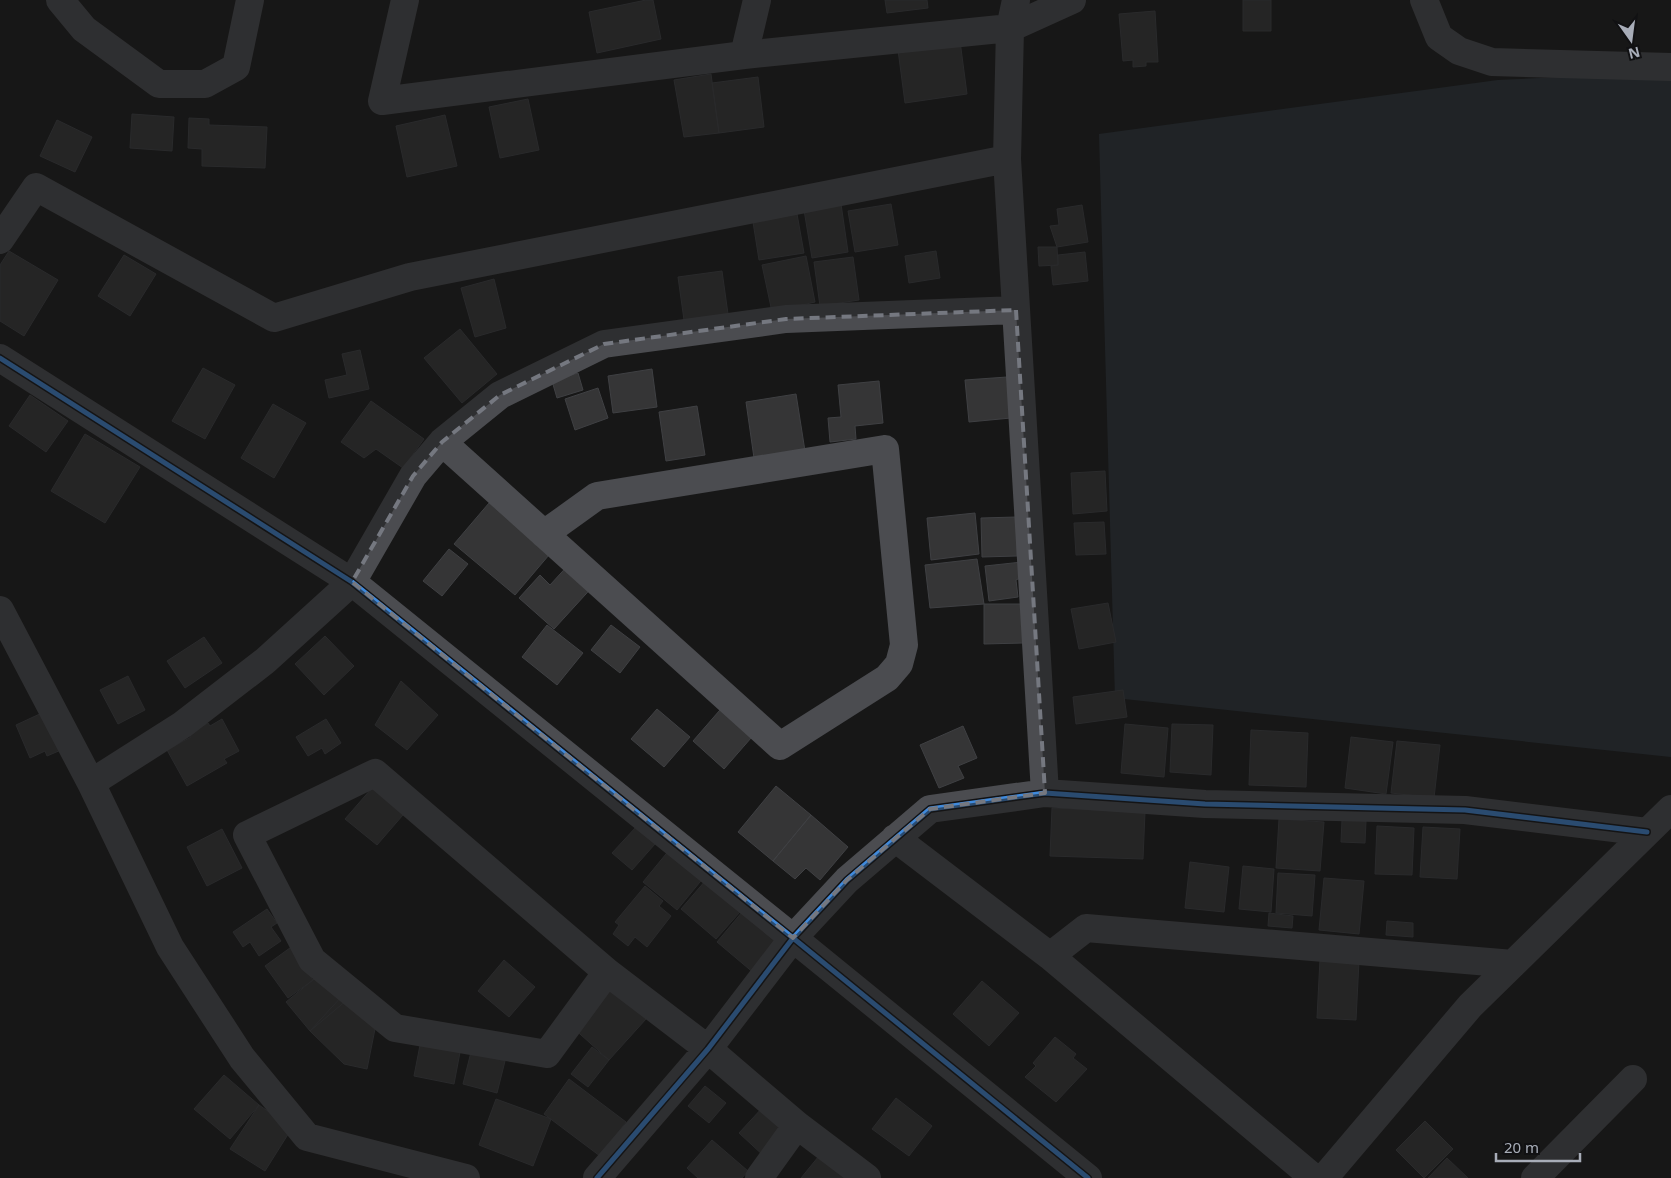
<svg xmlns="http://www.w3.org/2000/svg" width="1671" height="1178" font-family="'Noto Sans',sans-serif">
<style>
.water{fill:#2a3239}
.building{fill:#353536;stroke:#3f4043}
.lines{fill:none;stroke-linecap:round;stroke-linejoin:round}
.minor{stroke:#4b4c50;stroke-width:28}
.cycleway-casing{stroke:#111113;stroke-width:8}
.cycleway{stroke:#408adc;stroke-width:5}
.marked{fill:none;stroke:#757880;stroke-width:4;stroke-dasharray:10 6;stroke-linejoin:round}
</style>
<rect width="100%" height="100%" fill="#171717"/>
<path class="water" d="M1671,72V757L1115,698L1099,134L1498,80Z"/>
<path class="building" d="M646,0H653L661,39L597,53L589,12Z
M885,0H927L928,8L887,13Z
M1243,0H1271V31H1243Z
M1155,11L1158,62H1146V66L1133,67V60L1123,61L1119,14Z
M960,41L967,94L905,103L898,50Z
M711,74L719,133L684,137L674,80Z
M758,77L764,127L719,133L712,83Z
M528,99L539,150L500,158L489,107Z
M132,114L174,117L172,151L130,148Z
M445,115L457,166L407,177L396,126Z
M189,118L209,119V125L267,127L265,168L202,166V149L188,148Z
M57,120L92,137L75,172L40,156Z
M841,204L848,252L812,258L804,210Z
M891,204L898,245L855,252L848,211Z
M1082,205L1088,242L1057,247L1050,226L1059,225L1057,209Z
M797,214L804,253L759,260L753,222Z
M1038,247H1057L1058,265L1039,266Z
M9,251L58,280L24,336L0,321V265Z
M936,251L940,278L909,283L905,256Z
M1085,252L1088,281L1053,285L1051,266L1058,265V255Z
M124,255L156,274L130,316L98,296Z
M806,256L815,302L772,312L762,265Z
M853,257L859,300L820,306L814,262Z
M722,271L728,314L684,320L678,277Z
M494,279L506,328L475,337L461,288Z
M460,329L497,374L462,403L424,358Z
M360,350L369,389L329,398L325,380L347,375L342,354Z
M203,368L235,385L205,439L172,421Z
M652,369L657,407L613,413L608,376Z
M578,373L583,390L557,398L552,381Z
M1007,377L1011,418L969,422L965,380Z
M879,381L883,423L855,426L856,439L830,442L828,418L841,417L838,385Z
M598,388L608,418L575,430L565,399Z
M796,394L805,451L754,458L746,402Z
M30,395L68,421L46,452L9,426Z
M371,401L424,439L403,468L376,449L364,458L341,442Z
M273,404L306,423L274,478L241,458Z
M697,406L705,455L666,461L659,412Z
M85,434L140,467L105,523L51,491Z
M1105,471L1107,511L1073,514L1071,473Z
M489,503L549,555L515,595L454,544Z
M975,513L979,554L931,560L927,518Z
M1016,517L1017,556L982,557L981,518Z
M1104,522L1106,554L1076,555L1074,523Z
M449,549L468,564L442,596L423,581Z
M977,559L984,604L930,608L925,565Z
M572,561L596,583L554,629L519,598L540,575L550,585Z
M1022,562L1024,576L1016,580L1018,597L989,601L985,566Z
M1108,603L1116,642L1079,649L1071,609Z
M984,604H1024L1023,643L984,644Z
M547,625L583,653L557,685L522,657Z
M611,625L640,647L620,673L591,650Z
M325,636L354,666L324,695L295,664Z
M204,637L222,663L185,688L167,661Z
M128,676L145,710L118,724L100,690Z
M401,681L438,715L407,750L375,725Z
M1123,690L1127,717L1076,724L1073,697Z
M726,703L758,730L724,769L693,741Z
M657,709L690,737L664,767L631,739Z
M44,712L61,750L47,756L45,751L30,758L16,725Z
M222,719L239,751L224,759L227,763L187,786L167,750L191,737L189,733L208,723L210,726Z
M326,719L341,743L325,754L322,748L308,756L296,737Z
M1125,724L1168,728L1164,777L1121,773Z
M1172,724L1213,725L1211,775L1170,772Z
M963,726L977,758L958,766L964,778L939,788L920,745Z
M1251,730L1308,733L1306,787L1249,785Z
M1351,737L1393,742L1386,794L1345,788Z
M1397,741L1440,745L1434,798L1391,793Z
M378,781L409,808L377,845L345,819Z
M776,786L811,815L773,861L738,832Z
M1052,808L1145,812L1143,859L1050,856Z
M811,815L848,847L820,880L806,868L795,879L773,861Z
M1279,819L1324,822L1320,871L1276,868Z
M1342,820L1366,821L1365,843L1341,842Z
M1377,826L1414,828L1412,875L1375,874Z
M636,827L655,844L632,870L612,853Z
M1423,827L1460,829L1457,879L1420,877Z
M222,829L242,868L207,886L187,847Z
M675,843L709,871L677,910L643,882Z
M1190,862L1229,867L1224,912L1185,908Z
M1243,866L1274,869L1271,912L1239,909Z
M712,873L748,903L716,939L681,909Z
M1278,873L1315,875L1312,916L1276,913Z
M1324,878L1364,881L1359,934L1319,930Z
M645,886L663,901L659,906L671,916L647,947L635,937L628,946L613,934L619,925L615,922Z
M748,905L764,932L775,941L755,974L717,942Z
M267,909L277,923L271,927L281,941L259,956L250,942L243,947L233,932Z
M1269,913L1293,916L1292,928L1268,926Z
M1387,921L1413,923V937L1386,935Z
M294,945L300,962L313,980L288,998L265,966Z
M1320,959L1359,961L1356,1020L1317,1018Z
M504,960L535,987L509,1017L478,991Z
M319,975L347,1000L310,1031L286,1002Z
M982,981L1019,1013L989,1046L953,1014Z
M606,985L646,1019L609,1060L571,1026Z
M343,995L376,1024L367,1069L344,1064L310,1031Z
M1055,1037L1076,1054L1073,1058L1087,1069L1056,1102L1025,1077L1036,1066L1033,1063Z
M421,1040L461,1047L454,1084L414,1076Z
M592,1047L609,1060L588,1087L571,1074Z
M471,1052L505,1061L497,1093L463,1084Z
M224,1075L259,1105L230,1139L194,1109Z
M569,1079L626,1122L600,1156L544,1114Z
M705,1086L726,1103L709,1123L688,1106Z
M896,1098L932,1126L909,1156L872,1129Z
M496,1099L551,1119L533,1166L479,1145Z
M259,1105L292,1128L265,1171L230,1149Z
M763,1107L789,1131L765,1157L739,1133Z
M1425,1121L1453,1149L1424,1178L1396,1150Z
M712,1140L748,1171L742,1178H698L687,1168Z
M823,1151L857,1178H801Z
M1447,1158L1468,1178H1428Z"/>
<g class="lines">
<path class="minor" d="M60,0L84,29L159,84H205L236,67L250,0
M405,0L382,101L744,55L1010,28L1072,0
M1016,0L1010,28L1007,159L1045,793
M1424,0L1439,37L1459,51L1492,62L1671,67
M744,55L757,0
M0,240L36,187L274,318L410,277L1007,159
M0,358L352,582L793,938L1088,1178
M442,442L780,746L887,678L899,664L904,645L885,449L597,496L544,534
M0,610L91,783L170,947L242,1058L307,1137L466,1178
M91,783L182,725L265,661L352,582L413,476L442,442L500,395L604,344L786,319L1016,310
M895,838L1050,956L1086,928L1513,964
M1050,956L1314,1178
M607,972L547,1054L395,1028L312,960L247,835L375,773L607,972L708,1049L797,1125L867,1178
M597,1178L708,1049L793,938L847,880L930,809L1045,793L1205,804L1465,810L1647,832
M759,1178L797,1125
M1324,1178L1470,1006L1671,809
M1535,1178L1633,1079"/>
<g class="cycleway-casing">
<path id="cycleway" d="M0,358L352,582L793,938L1088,1178
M597,1178L708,1049L793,938L847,880L930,809L1045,793L1205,804L1465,810L1647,832"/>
</g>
<use href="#cycleway" class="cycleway"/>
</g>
<path d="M0 0H1671V1178H0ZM1016,310L1045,793L930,809L847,880L793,938L352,582L413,476L442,442L500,395L604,344L786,319Z" fill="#171717" fill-opacity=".55" fill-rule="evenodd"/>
<path class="marked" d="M1016,310L1045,793L930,809L847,880L793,938L352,582L413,476L442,442L500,395L604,344L786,319Z"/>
<g transform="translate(1631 40) rotate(166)" stroke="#111113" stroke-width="4" paint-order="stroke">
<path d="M0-4L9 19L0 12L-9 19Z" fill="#a8adb8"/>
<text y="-8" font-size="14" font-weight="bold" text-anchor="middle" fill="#a8adb8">N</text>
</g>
<path d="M1496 1153v8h84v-8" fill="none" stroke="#a8adb8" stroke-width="2.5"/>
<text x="1504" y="1153" font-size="15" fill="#a8adb8" stroke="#111113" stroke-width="4" paint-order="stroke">20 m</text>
</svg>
